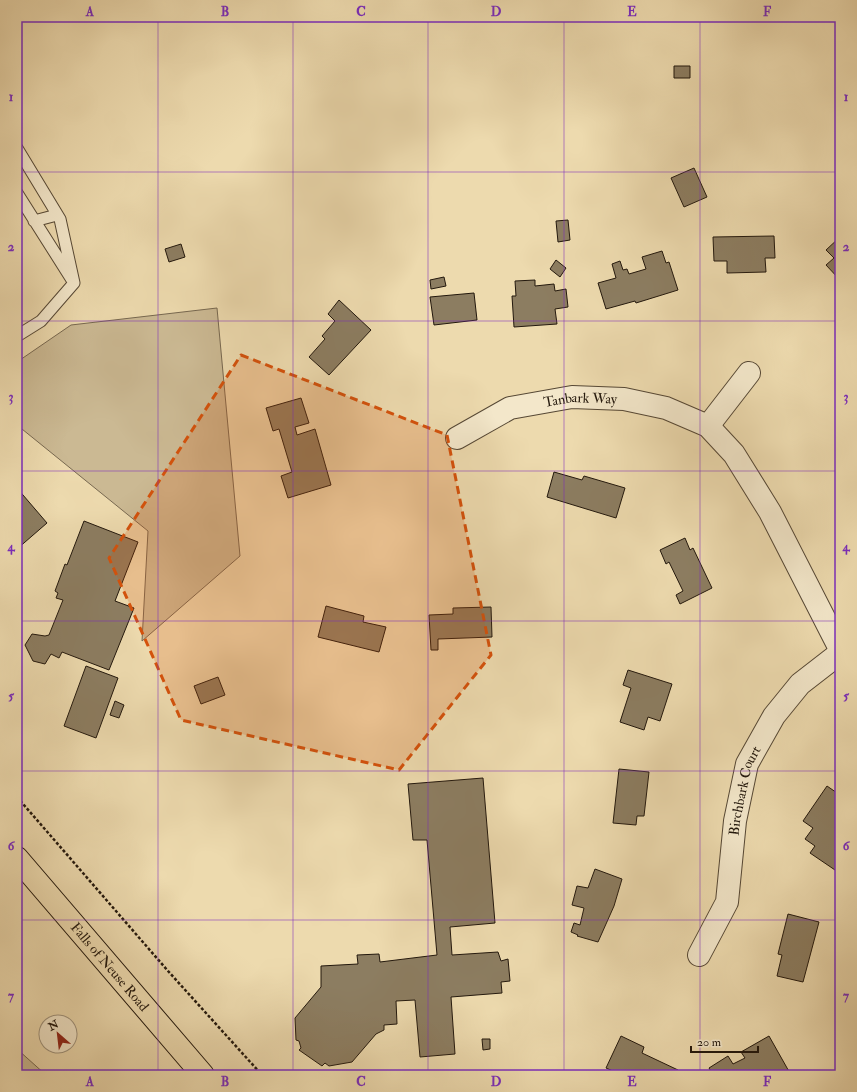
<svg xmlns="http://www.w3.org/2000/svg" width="857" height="1092" font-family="'IM FELL Double Pica',serif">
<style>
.green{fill:#cbb993;stroke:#776850}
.building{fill:#8c7d61;stroke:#23180d}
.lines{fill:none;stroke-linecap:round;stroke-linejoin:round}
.lane-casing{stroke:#564835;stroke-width:13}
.street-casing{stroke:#564835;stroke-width:24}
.primary-casing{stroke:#23180d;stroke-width:24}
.path{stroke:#23180d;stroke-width:2.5;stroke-dasharray:3 2;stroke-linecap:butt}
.lane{stroke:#f3e7ca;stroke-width:11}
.street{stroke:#f3e7ca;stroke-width:22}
.primary{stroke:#eddaae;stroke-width:22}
.marked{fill:#d4520c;fill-opacity:0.2;stroke:#d4520c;stroke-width:3;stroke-dasharray:8 5;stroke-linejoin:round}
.grid{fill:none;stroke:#7b2cbf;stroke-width:1;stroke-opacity:0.55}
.labels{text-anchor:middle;stroke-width:3;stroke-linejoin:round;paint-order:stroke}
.street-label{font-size:14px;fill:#23180d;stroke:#f3e7ca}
.neatline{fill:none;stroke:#7b2cbf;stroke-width:1.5}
.grid-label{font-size:13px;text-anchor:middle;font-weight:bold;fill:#7b2cbf}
</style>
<rect width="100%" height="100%" fill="#eddaae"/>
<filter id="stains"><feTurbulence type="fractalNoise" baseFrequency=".005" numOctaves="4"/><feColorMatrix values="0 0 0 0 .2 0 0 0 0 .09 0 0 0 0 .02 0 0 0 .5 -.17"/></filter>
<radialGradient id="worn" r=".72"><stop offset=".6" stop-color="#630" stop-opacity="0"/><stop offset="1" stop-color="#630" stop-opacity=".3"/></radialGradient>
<path class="green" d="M217,308L240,556L142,641L148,531L17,425V362L71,325Z
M17,1049L46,1075H17Z"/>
<path class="building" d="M674,66H690V78H674Z
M694,168L707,197L684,207L671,178Z
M568,220L570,240L558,242L556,221Z
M774,236L775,258H765L766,272L727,273V261H714L713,237Z
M840,237V280L826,265L834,258L826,250Z
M181,244L185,257L169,262L165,249Z
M662,251L666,263L669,262L678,290L636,303L635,301L606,309L598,283L616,278L612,264L620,261L623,270L627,269L629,274L646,269L642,257Z
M556,260L566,268L560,277L550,269Z
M444,277L446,286L431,289L430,280Z
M535,280V286L554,284L555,291L566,289L568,307L555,309L557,324L514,327L512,296H516L515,281Z
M474,293L477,320L434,325L430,297Z
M339,300L371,330L329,375L309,357L325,339L322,336L335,321L328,314Z
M301,398L309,423L295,427L297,435L315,429L331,485L288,498L281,476L292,472L279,429L273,431L266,408Z
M554,472L582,480L584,476L625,488L616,518L547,497Z
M17,488L47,523L17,549Z
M84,521L138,542L115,601L134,608L109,670L62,652L59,658L51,654L45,664L33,661L25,645L32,634L45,636L49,635L63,600L56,598L58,593L55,591L65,564L67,565Z
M685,538L690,550L693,548L712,588L680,604L676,595L683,591L669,562L666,564L660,550Z
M326,606L364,616L363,622L386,627L379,652L318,637Z
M491,607L492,637L438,639V650H431L429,615L453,614V608Z
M86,666L118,678L96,738L64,726Z
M628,670L672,684L660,721L648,717L644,730L620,722L631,688L623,685Z
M218,677L225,695L201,704L194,686Z
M115,701L124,705L119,718L110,715Z
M619,769L649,772L644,816H637L636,825L613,823Z
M483,778L495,923L450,927L452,955L498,952L501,961L508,959L510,981L501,982L502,993L451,997L455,1054L420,1057L415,1000L396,1001L397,1024L384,1025V1030L376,1034L352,1062L329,1066L325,1063L322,1066L299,1050L301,1048L299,1041L296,1040L295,1018L321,987V966L358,964L357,955L379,954L380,962L437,955L427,840H413L408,784Z
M827,786L840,795V831L836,837L840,841V862L835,870L810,853L815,846L805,839L813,828L803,821Z
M595,869L622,879L614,906L598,942L577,936L578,935L571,932L574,923L580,925L584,908L572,905L577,886L588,888Z
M788,914L819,922L803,982L777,976L782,955L778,954Z
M621,1036L644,1047L642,1053L678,1070L675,1075H622L606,1068Z
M769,1036L791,1075H713L709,1068L728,1056L733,1064L745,1058L741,1052Z
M482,1039H490V1049L483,1050Z"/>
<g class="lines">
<g class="lane-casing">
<path id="lane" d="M17,148L60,219L74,283L17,193
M34,221L57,215
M17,336L41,321L74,283"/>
</g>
<g class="street-casing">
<g id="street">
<path d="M708,426L749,373"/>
<path id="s1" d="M457,438L510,408L572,397L624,399L666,408L708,426L734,454L770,512L840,649"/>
<path id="s2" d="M699,955L727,902L735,821L747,764L774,716L800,684L840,653"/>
</g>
</g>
<g class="primary-casing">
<g id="primary">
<path id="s3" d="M17,858L203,1075"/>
</g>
</g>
<path class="path" d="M17,797L168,971L262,1075"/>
<use href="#lane" class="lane"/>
<use href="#street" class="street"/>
<use href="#primary" class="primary"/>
</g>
<path class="marked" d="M241,355L447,435L491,655L399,770L181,720L109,558Z"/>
<path class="grid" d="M158,17V1075M293,17V1075M428,17V1075M564,17V1075M700,17V1075M17,172H840M17,321H840M17,471H840M17,621H840M17,771H840M17,920H840"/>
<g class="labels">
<g class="street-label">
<text dy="5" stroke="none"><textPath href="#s1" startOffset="132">Tanbark Way</textPath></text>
<text dy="5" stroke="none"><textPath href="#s2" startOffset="173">Birchbark Court</textPath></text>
<text dy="5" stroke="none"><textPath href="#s3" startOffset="143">Falls of Neuse Road</textPath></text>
</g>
</g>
<rect width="857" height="1092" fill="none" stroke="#eddaae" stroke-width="44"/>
<g transform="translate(58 1034) rotate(332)"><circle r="19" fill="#f3e7ca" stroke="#a0947e"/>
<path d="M0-3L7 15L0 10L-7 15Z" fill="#8f2418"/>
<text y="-6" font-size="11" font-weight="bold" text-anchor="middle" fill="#23180d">N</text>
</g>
<path d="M691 1046v6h67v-6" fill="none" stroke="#23180d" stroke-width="2"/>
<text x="697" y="1046" font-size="12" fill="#23180d" stroke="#f3e7ca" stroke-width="3" paint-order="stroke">20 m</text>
<rect x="22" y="22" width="813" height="1048" class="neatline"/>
<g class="grid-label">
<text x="90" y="16">A</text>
<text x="225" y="16">B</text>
<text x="361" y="16">C</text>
<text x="496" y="16">D</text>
<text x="632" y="16">E</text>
<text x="767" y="16">F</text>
<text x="11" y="101">1</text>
<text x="846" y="101">1</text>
<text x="11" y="251">2</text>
<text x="846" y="251">2</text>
<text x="11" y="401">3</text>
<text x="846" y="401">3</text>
<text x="11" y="551">4</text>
<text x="846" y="551">4</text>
<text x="11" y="700">5</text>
<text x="846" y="700">5</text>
<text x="11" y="850">6</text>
<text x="846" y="850">6</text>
<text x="11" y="1000">7</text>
<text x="846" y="1000">7</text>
<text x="90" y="1086">A</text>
<text x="225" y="1086">B</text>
<text x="361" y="1086">C</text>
<text x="496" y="1086">D</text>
<text x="632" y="1086">E</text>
<text x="767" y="1086">F</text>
</g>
<rect width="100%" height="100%" filter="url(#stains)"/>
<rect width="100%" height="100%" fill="url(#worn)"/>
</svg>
